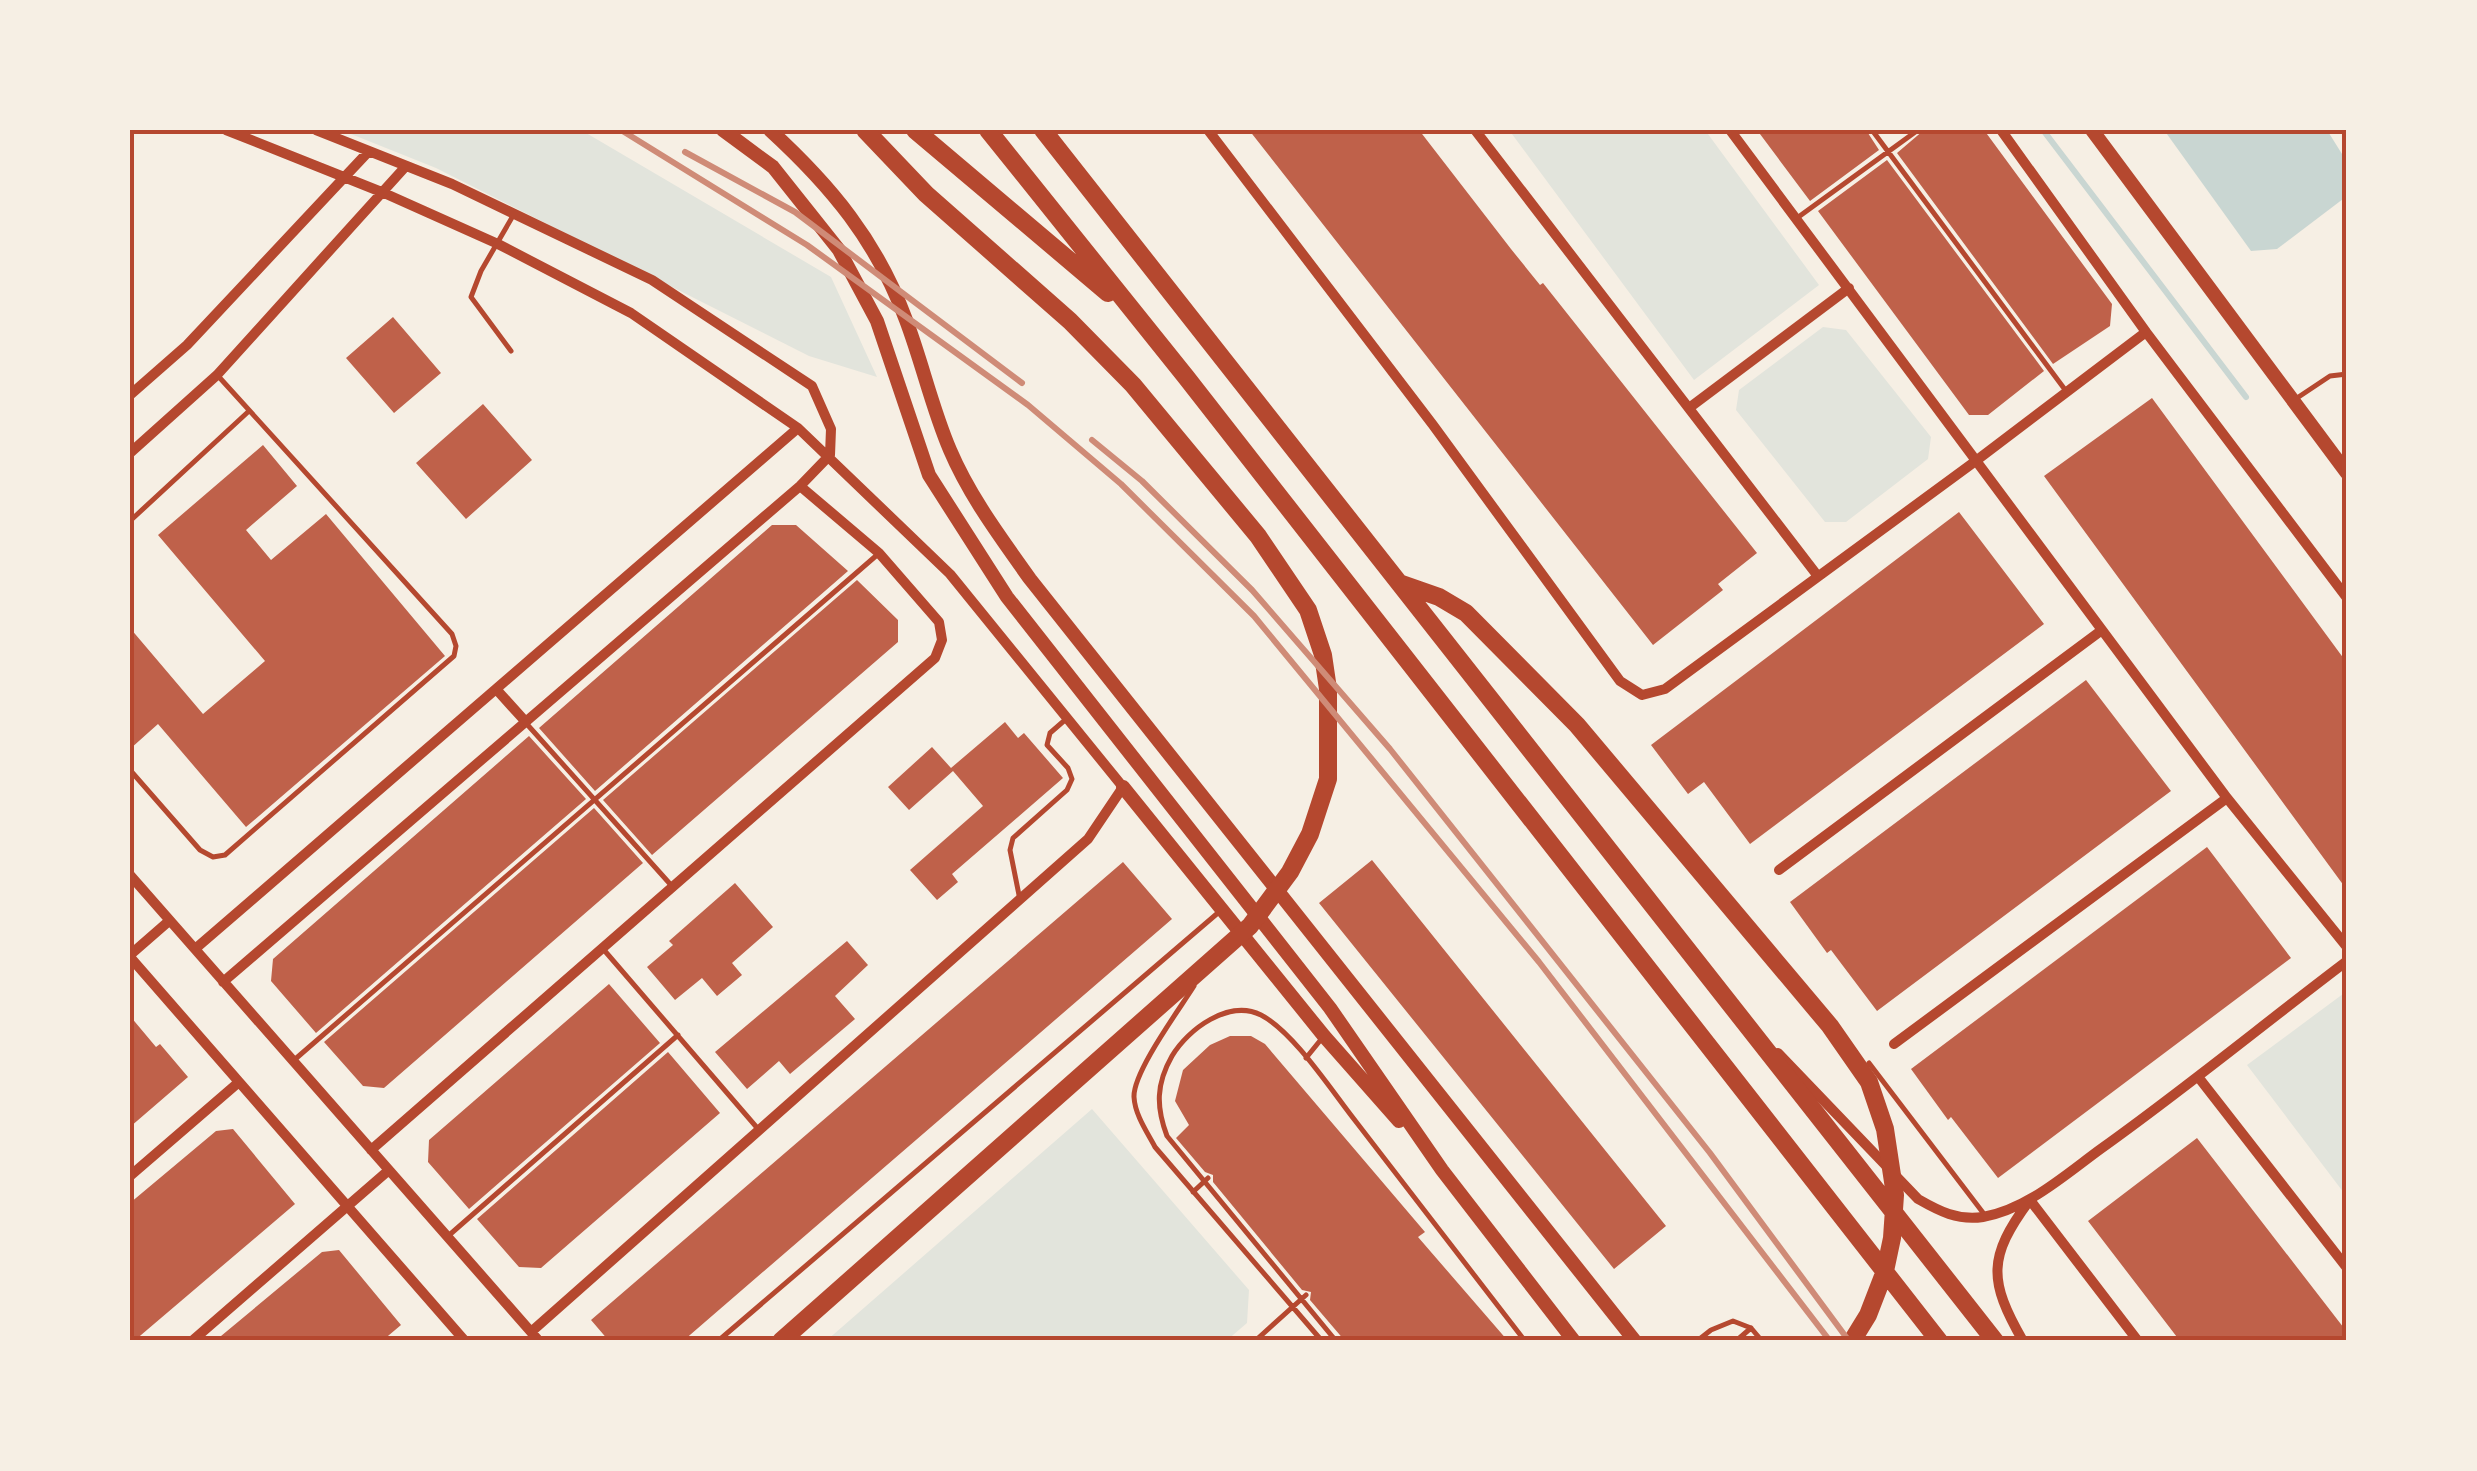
<svg xmlns="http://www.w3.org/2000/svg" width="2477" height="1471" font-family="Ubuntu,sans-serif">
<style>
.green{fill:#e2e4dc}
.water{fill:#c9d6d2}
.lines{fill:none;stroke-linecap:round;stroke-linejoin:round}
.stream{stroke:#c9d6d2;stroke-width:6}
.building{fill:#bf614a}
.service{stroke:#b5482f;stroke-width:5}
.minor{stroke:#b5482f;stroke-width:10}
.tertiary{stroke:#b5482f;stroke-width:14}
.trunk{stroke:#b5482f;stroke-width:18}
.rail{stroke:#cf8b77;stroke-width:6}
.neatline{fill:none;stroke:#b5482f;stroke-width:4}
</style>
<rect width="100%" height="100%" fill="#f6efe4"/>
<path class="green" d="M341,130H581L831,277L877,377L809,356L436,168Z
M1509,130H1705L1819,285L1694,380Z
M1823,327L1846,330L1931,437L1928,459L1846,522H1825L1736,410L1739,390Z
M2347,991V1197L2247,1065Z
M1092,1109L1249,1290L1247,1323L1226,1341H826Z"/>
<path class="water" d="M2164,130H2327L2347,162V196L2277,249L2251,251Z"/>
<g class="lines">
<path class="stream" d="M2043,130L2246,397"/>
</g>
<path class="building" d="M1249,130H1419L1511,249L1540,285L1543,283L1757,553L1718,584L1723,590L1653,645Z
M1757,130H1866L1879,150L1810,201Z
M1924,130H1984L2112,304L2110,326L2053,364L1897,153Z
M1887,160L2044,371L1988,415H1969L1818,211Z
M393,317L441,373L394,413L346,358Z
M2152,398L2347,663V890L2044,476Z
M483,404L532,460L466,519L416,463Z
M263,445L297,486L246,530L271,560L326,514L445,656L246,827L158,724L130,749V628L203,714L265,661L158,535Z
M1959,512L2044,624L1750,844L1704,782L1688,794L1651,745Z
M772,525H796L848,571L595,791L539,728Z
M857,580L898,620V642L652,855L603,800Z
M2086,680L2171,791L1877,1011L1831,950L1827,953L1790,902Z
M1005,722L1018,738L1024,733L1063,778L952,874L958,882L937,900L910,870L983,806L953,771L909,810L888,787L932,747L951,768Z
M529,736L586,799L316,1033L271,981L273,959Z
M594,808L643,863L384,1088L363,1086L324,1042Z
M2207,847L2291,958L1998,1178L1951,1117L1948,1120L1911,1069Z
M1372,860L1666,1226L1614,1269L1319,903Z
M1123,862L1172,919L683,1341H609L591,1320Z
M735,883L773,927L732,963L742,975L717,996L702,978L675,1000L647,967L673,945L669,941Z
M847,941L868,965L835,996L855,1019L790,1074L779,1061L747,1089L715,1052Z
M609,984L660,1043L469,1209L428,1162L429,1140Z
M130,1016L156,1047L160,1044L188,1077L130,1127Z
M1230,1036H1251L1265,1044L1425,1232L1418,1237L1508,1341H1345L1310,1300L1311,1292L1302,1290L1213,1182V1175L1205,1172L1176,1138L1189,1125L1175,1101L1183,1070L1210,1045Z
M668,1052L720,1113L541,1268L519,1267L477,1219Z
M233,1129L295,1204L134,1341H130V1203L216,1131Z
M2197,1138L2347,1332V1341H2180L2088,1221Z
M339,1250L401,1325L382,1341H215L322,1252Z"/>
<g class="lines">
<path class="service" d="M1872,130L2066,391
M1797,218L1918,130
M511,351L471,297L481,271L514,214
M2297,398L2330,376L2347,374
M130,521L249,411
M525,722L671,885
M130,770L200,850L213,857L225,855L454,656L456,646L452,634L219,377
M1020,900L1010,850L1013,838L1067,790L1072,779L1068,768L1047,745L1050,733L1065,720
M604,950L759,1130
M1194,986C1179,1010 1133,1072 1134,1097C1135,1115 1147,1132 1155,1147L1322,1341
M1306,1058L1323,1037
M293,1061L877,555
M1869,1063L1984,1214
M1193,1192L1208,1178
M447,1237L678,1035
M718,1341L1219,912
M1255,1341L1306,1295
M1336,1341L1167,1136C1156,1107 1156,1084 1172,1056C1188,1029 1229,999 1261,1015C1294,1032 1333,1093 1357,1123C1413,1196 1469,1268 1525,1341
M1697,1341L1711,1330L1733,1321L1751,1328L1762,1341
M1736,1341L1751,1328"/>
<path class="minor" d="M226,130L384,193L498,244L631,313L798,428L950,574L1123,787L1088,839L531,1332
M316,130L452,184L652,280L812,386L831,429L830,455
M1208,130L1433,425L1620,681L1642,695L1665,689L1977,460L2146,332
M1475,130L1817,575
M1730,130L2227,798L2347,947
M2001,130L2146,332L2347,598
M130,395L187,345L369,151
M1689,408L1849,288
M130,453L217,375L406,166
M496,689L525,721
M1779,870L2102,630
M130,875L539,1341
M195,949L798,428
M130,955L169,921
M130,957L465,1341
M223,982L800,486L830,455
M1894,1044L2227,798
M1778,1053L1918,1199C1939,1211 1958,1221 1983,1217C2028,1209 2066,1174 2102,1148C2186,1088 2265,1023 2347,961
M2199,1078L2347,1268
M371,1150L935,658L942,640L939,622L879,553L800,486
M130,1176L239,1082
M2030,1200L2138,1341
M192,1341L389,1170
M2023,1341C1988,1280 1988,1257 2029,1201"/>
<path class="tertiary" d="M723,130L773,167L839,250L877,321L929,475L1007,597L1330,1008L1442,1170L1574,1341
M770,130C831,186 877,241 906,320C922,362 932,408 950,450C970,497 1001,538 1030,579L1635,1341
M2092,130L2347,473
M1123,787L1324,1036L1399,1121"/>
<path class="trunk" d="M915,130L1108,293
M988,130L1186,377L1939,1341
M1043,130L1995,1341
M1399,583L1439,597L1466,613L1577,725L1830,1026L1869,1082L1885,1129L1895,1195L1892,1238L1885,1271L1868,1315L1852,1341
M781,1341L1250,926L1290,872L1310,834L1328,779V689L1323,655L1308,610L1258,536L1133,385L1070,321L926,194L865,130"/>
<path class="rail" d="M621,130L807,245L1028,405L1121,484L1254,616L1539,962L1830,1341
M685,152L795,212L1022,383
M1092,440L1142,481L1252,590L1390,749L1710,1153L1849,1341"/>
</g>
<rect width="2477" height="1471" fill="none" stroke="#f6efe4" stroke-width="265"/>
<rect x="132" y="132" width="2212" height="1206" class="neatline"/>
</svg>
